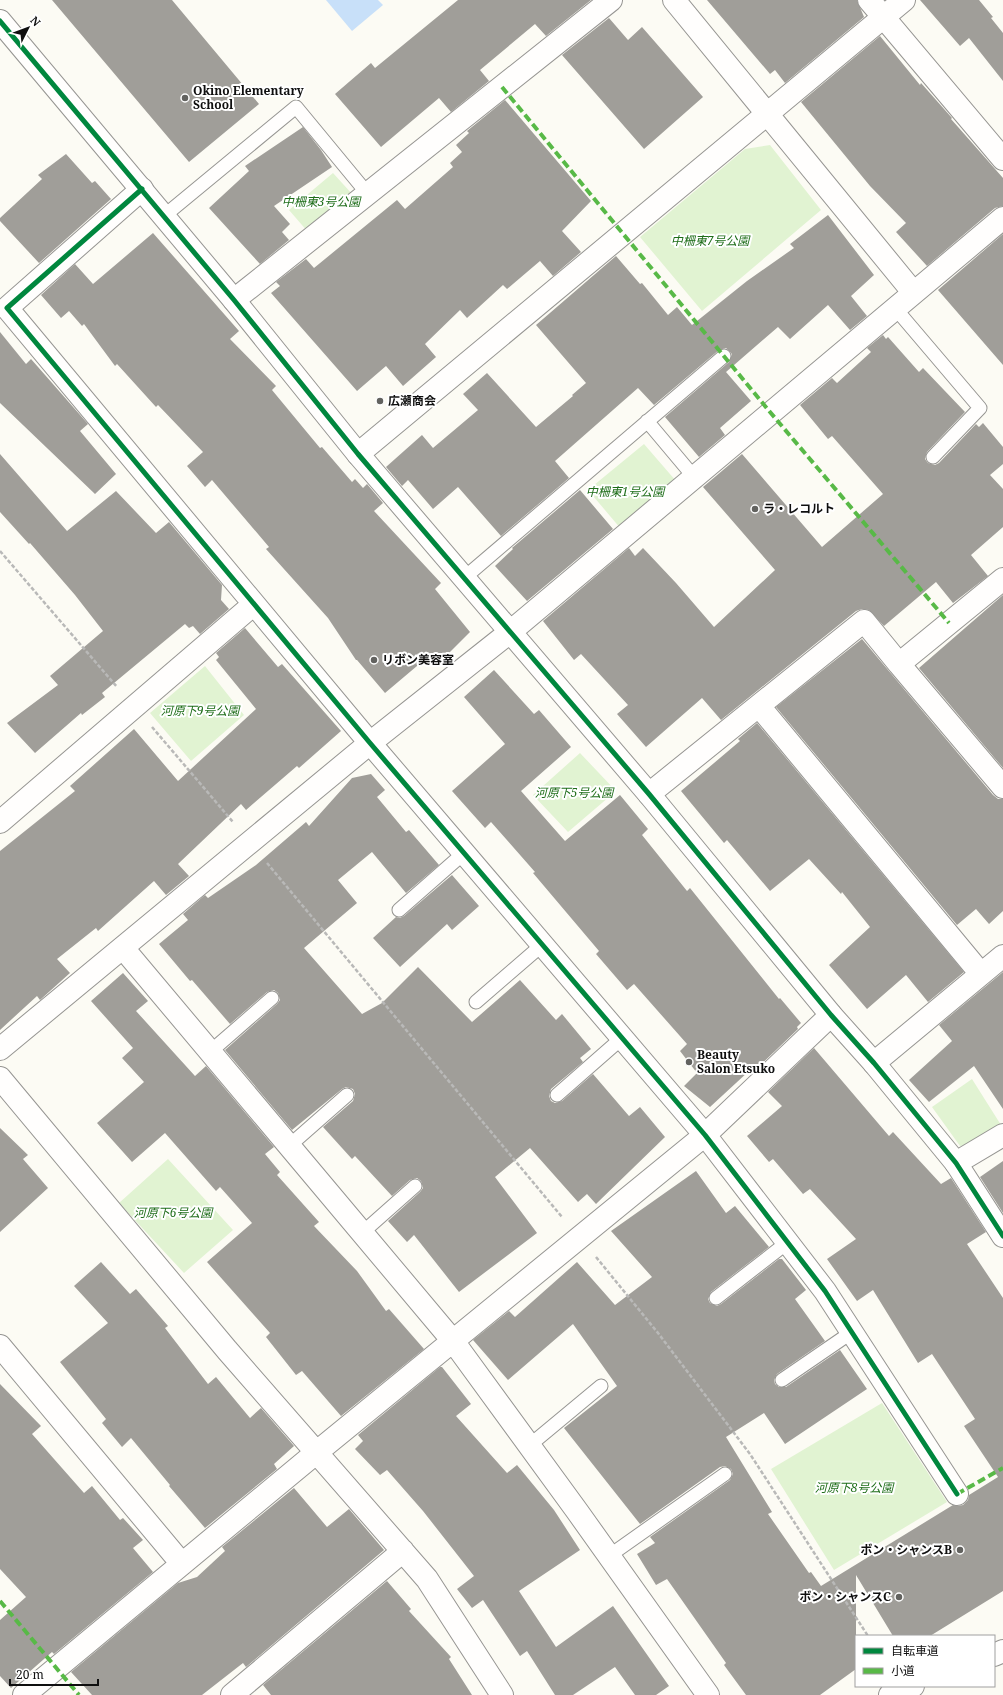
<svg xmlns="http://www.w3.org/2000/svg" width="1003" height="1695" font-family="'Noto Serif','Noto Sans JP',serif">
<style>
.green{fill:#e1f3d2}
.water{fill:#c8e0f9}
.building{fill:#a09e99}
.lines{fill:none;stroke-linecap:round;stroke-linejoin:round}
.service-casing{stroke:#969592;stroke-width:15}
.minor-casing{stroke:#969592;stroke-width:24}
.tertiary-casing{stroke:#969592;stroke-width:24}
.path{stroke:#b9b9b8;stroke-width:2.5;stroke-dasharray:4 2;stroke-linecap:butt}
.service{stroke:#fffefd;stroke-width:13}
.minor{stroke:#fffefd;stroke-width:22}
.tertiary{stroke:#fffefd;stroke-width:22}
.quiet{stroke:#58b947;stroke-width:4;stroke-dasharray:8 4;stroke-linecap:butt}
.cycleway-casing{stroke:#fff;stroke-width:8}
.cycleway{stroke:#00873e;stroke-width:5}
.poi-dot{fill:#62625f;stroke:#fff;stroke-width:1.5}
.labels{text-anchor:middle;stroke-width:4;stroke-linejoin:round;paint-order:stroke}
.poi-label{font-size:12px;font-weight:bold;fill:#0f0f0f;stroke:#fff;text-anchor:start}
.park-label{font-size:12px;font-style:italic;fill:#1e6d19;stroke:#fff}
</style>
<rect width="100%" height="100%" fill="#fcfbf4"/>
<path class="green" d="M770,145L821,210L702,311L640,237L745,149Z
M333,173L353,195L308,232L289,210Z
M644,444L676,481L621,529L588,490Z
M205,666L244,715L191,761L150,713Z
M580,753L616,791L568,832L533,795Z
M972,1079L1001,1125L975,1144L960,1146L932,1107Z
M168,1159L233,1230L184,1273L119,1203Z
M882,1403L947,1502L834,1570L771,1469Z"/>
<path class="water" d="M326,0H378L383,5L352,31Z"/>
<path class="building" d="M52,0H172L259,104L189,162Z
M458,0H591L546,36L535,24L480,70L489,81L451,112L439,98L381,147L335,94L371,63L375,68Z
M707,0H857L864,17L785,83L775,70L770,74Z
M920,0H979L993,17L991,18L1003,33V81L969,38L960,46Z
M609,18L628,40L642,27L703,97L644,149L562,55Z
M880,36L920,85L921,83L952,118L951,119L1003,178V206L995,208L927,266L896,232L906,223L870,186L801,102Z
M505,100L591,201L562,231L581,252L553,276L540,261L507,289L503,285L467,318L460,310L425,344L436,357L403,386L386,366L357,391L271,293L280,286L276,282L306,259L314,268L397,200L405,209L453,167L450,163L462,152L456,145L469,133L467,131Z
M303,127L321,150L332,167L274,206L290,224L282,232L289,240L260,264L209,208L249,171L245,166Z
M66,154L92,183L95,181L111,199L39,263L0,221V218L42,179L38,175Z
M828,215L874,275L851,296L867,316L850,330L828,305L790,339L778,327L726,372L751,401L720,428L725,435L699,457L665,417L729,362L732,354L726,348L719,350L654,405L638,388L555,461L569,478L501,536L458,487L433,509L408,480L402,486L386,467L422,435L433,448L478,410L463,394L487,373L536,427L573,396L572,395L586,383L536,325L616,256L640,284L642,283L668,315L677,307L692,325L747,281L794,248L790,244Z
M153,233L239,331L230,339L276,386L272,390L320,448L322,447L352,482L355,479L363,488L367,484L383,503L374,511L441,583L435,589L470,632L448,654L447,652L436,661L430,655L385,693L357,660H356L328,618L266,549L269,547L212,480L205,487L187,466L203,452L158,405L156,407L117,364L115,366L84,324L82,326L69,311L61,318L41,295L75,264L93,284Z
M1003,234V365L938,290Z
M0,332L26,364L31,359L88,424L80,431L116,474L95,494L0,403Z
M883,335L886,339L888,337L919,372L923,368L965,412L927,452L925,459L928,463L935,465L939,463L976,424L979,427L983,423L1003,447V464L990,475L1003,489V527L971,555L988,576L953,603L936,582L884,626L869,610L862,609L856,611L721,720L702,698L646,747L617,714L628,705L581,654L574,660L543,621L629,548L635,556L643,548L676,583L714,627L775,570L703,487L742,454L822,547L883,494L832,436L828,439L800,405L832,378L837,383L871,352L867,348Z
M0,454L67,531L116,491L156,533L169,522L222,585L221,600L229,609L200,634L193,626L189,628L185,624L102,693L105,697L82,715L81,713L35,753L7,723L58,685L50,676L103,631L75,595L30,543L29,544L0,512Z
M580,490L613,529L527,601L495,566L513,549L512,548Z
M1003,595V768L919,668Z
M245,628L278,667L282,664L341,731L299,768L297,766L246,810L241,804L178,864L189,876L166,895L154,881L98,931L96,928L57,959L70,973L40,1000L37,996L0,1030V851L75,791L70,786L134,729L178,781L256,709L216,660L219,657L216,653Z
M862,639L993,795L998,799H1003V911L989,924L976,909L957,925L776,707Z
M494,670L534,714L539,710L571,747L521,791L565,841L620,795L648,829L642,835L687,891L690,888L779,999L780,998L801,1023L797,1027L798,1029L751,1074L749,1071L710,1107L684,1086L697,1073L680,1051L687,1044L634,984L627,990L596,954L599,951L533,873L535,872L491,822L485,828L452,791L505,744L464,697Z
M757,723L964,972L928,1002L906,975L867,1009L829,965L870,927L842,892L841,894L809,859L770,891L727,840L724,843L681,791L740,741L738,739Z
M371,774L385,790L377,797L406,832L409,830L439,865L406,893L372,852L338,880L357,903L304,948L362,1014L382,1003L418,967L472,1022L520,980L556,1020L562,1014L591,1049L580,1058L583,1062L551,1089L549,1096L551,1101L555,1103L562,1101L593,1074L629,1116L640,1107L665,1137L596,1204L587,1194L578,1202L530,1148L495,1177L537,1233L459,1292L414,1235L407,1242L388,1221L420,1192L423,1188L421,1181L417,1178L410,1180L392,1196L355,1156L352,1159L323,1127L353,1101L355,1094L353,1089L346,1087L342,1089L292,1130L225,1050L277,1004L280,1000L278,993L274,990L267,992L230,1024L192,980L190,981L159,944L188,920L183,914L205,895L208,898L256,865L306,822L309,826L352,778Z
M452,875L479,906L452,930L447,924L400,967L373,938L396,917L400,918L404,916Z
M1003,972V1109L974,1066L929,1102L909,1080L952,1041L939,1025Z
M123,973L148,1001L136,1011L195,1076L206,1066L274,1147L265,1154L280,1172L277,1175L319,1222L314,1226L357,1271L386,1311L389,1309L424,1349L341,1416L302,1371L296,1375L266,1337L270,1333L207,1262L252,1223L220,1187L216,1191L165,1133L132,1162L97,1123L144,1082L122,1058L133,1048L91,1001Z
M814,1048L889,1136L893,1132L941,1184L951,1178L986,1232L967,1244L1003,1298V1591L930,1636H893L856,1575V1669L820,1695H746L724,1665L726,1663L667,1579L656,1585L637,1554L655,1543L650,1537L730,1480L733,1474L731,1469L725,1466L720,1467L640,1524L564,1428L617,1386L573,1324L508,1380L473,1340L509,1311L515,1317L577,1262L615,1305L652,1277L611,1231L696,1171L726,1213L735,1206L769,1247L711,1292L708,1299L710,1303L717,1306L721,1304L779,1259H782L806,1290L795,1299L825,1341L777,1374L774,1380L775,1384L779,1387H786L840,1350L867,1389L785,1444L764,1413L726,1437L772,1512L768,1514L809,1573L811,1572L821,1586L953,1505L958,1506L963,1505L968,1500L969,1495L998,1477L964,1426L975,1419L932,1354L918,1363L873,1290L857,1301L827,1259L856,1239L810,1189L803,1194L773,1159L769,1162L747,1136L782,1106L768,1092Z
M0,1128L28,1155L23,1159L48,1188L0,1232Z
M1003,1161V1213L980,1177Z
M101,1262L130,1294L136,1289L168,1326L165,1328L208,1384L216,1377L250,1418L261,1408L294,1446L274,1464L277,1469L205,1528L169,1486L170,1485L131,1438L122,1447L102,1423L106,1419L60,1362L108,1323L74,1286Z
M440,1367H442L471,1404L456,1416L507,1473L517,1465L554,1510L580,1550L519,1591L556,1647L613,1606L669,1686L656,1695H635L615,1667L573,1695H555L527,1651L520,1656L483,1600L472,1608L457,1589L474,1576L423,1511L387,1470L380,1475L355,1449L363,1441L358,1435Z
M0,1384L41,1426L32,1434L84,1493L92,1486L120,1520L123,1518L143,1540L133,1548L153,1572L54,1654L52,1652L11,1688L0,1676V1620L26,1597L0,1569Z
M294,1488L327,1527L349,1509L384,1550L246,1667L243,1663L202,1695H92L71,1672L178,1583L197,1577L225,1551L222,1547Z
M387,1581L411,1609L409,1611L451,1657L449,1659L472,1695H271L263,1685Z"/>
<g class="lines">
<g class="service-casing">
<path id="service" d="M164,216L296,107L367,193
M895,308L980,408L933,457
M647,421L694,477
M464,578L724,356
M399,910L464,853
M476,1002L542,945
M210,1052L272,998
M557,1095L622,1038
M289,1146L347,1095
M362,1233L415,1186
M716,1298L788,1242
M782,1380L852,1332
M530,1445L601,1386
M609,1556L725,1474"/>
</g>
<g class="minor-casing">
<path id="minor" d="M674,0L913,292
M142,189L7,308L370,743L705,1135L825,1291L957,1494
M234,300L611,0
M358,454L904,0
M1003,579L899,664L1003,787
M759,706L981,974
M649,794L864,621L899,664
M0,822L254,604
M123,948L453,1341L577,1511L708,1695
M874,1063L1003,956
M0,1078L227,1350L427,1579L502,1695
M956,1163L1003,1135
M0,1346L182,1564
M24,1695L317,1452L705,1135L831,1015
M232,1695L403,1551"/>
</g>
<g class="tertiary-casing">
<path id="tertiary" d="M869,0L1003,159
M0,21L234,300L358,454L649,794L831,1015L874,1063L956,1163L1003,1236
M0,1049L370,743L510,632L1003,218
M994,1655L1003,1651
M890,1695L913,1686"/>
</g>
<path class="path" d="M0,551L117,687
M152,727L233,822
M267,863L562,1217
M596,1257L658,1333L750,1454L868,1636"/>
<use href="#service" class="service"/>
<use href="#minor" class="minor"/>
<use href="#tertiary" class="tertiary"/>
<path class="quiet" d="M502,87L770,412L949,623
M957,1494L1003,1468
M0,1601L79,1695"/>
<g class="cycleway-casing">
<path id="cycleway" d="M0,21L234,300L358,454L649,794L831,1015L874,1063L956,1163L1003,1236
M142,189L7,308L370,743L705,1135L825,1291L957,1494"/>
</g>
<use href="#cycleway" class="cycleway"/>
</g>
<g class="poi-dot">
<circle cx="185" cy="98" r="4"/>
<circle cx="380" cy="401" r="4"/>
<circle cx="755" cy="509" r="4"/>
<circle cx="374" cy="660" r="4"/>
<circle cx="689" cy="1062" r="4"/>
<circle cx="960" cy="1550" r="4"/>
<circle cx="899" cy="1597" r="4"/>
</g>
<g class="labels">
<g class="poi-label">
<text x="193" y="95">Okino Elementary<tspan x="193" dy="14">School</tspan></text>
<text x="388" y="405">広瀬商会</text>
<text x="763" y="513">ラ・レコルト</text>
<text x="382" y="664">リボン美容室</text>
<text x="697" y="1059">Beauty<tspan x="697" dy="14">Salon Etsuko</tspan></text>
<text x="952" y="1554" text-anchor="end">ボン・シャンスB</text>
<text x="891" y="1601" text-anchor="end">ボン・シャンスC</text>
</g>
<g class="park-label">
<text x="321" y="206">中柵東3号公園</text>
<text x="710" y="245">中柵東7号公園</text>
<text x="625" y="496">中柵東1号公園</text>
<text x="200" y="715">河原下9号公園</text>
<text x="574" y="797">河原下5号公園</text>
<text x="173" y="1217">河原下6号公園</text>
<text x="854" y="1492">河原下8号公園</text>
</g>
</g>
<rect x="855" y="1635" width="140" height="52" fill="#ffffff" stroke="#9f9f9f"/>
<rect x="863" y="1648" width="20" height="6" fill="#00873e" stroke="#9f9f9f"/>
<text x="891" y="1655" font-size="12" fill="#0f0f0f">自転車道</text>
<rect x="863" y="1668" width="20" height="6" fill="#58b947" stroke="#9f9f9f"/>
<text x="891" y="1675" font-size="12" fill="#0f0f0f">小道</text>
<g transform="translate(28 28) rotate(48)" stroke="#ffffff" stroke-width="3" paint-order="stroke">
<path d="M0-3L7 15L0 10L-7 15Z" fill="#0f0f0f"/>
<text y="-6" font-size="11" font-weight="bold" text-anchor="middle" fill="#0f0f0f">N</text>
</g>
<path d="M10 1679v6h88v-6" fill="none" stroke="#0f0f0f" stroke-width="2"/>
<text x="16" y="1679" font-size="12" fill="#0f0f0f" stroke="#ffffff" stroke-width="3" paint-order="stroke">20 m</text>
</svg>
